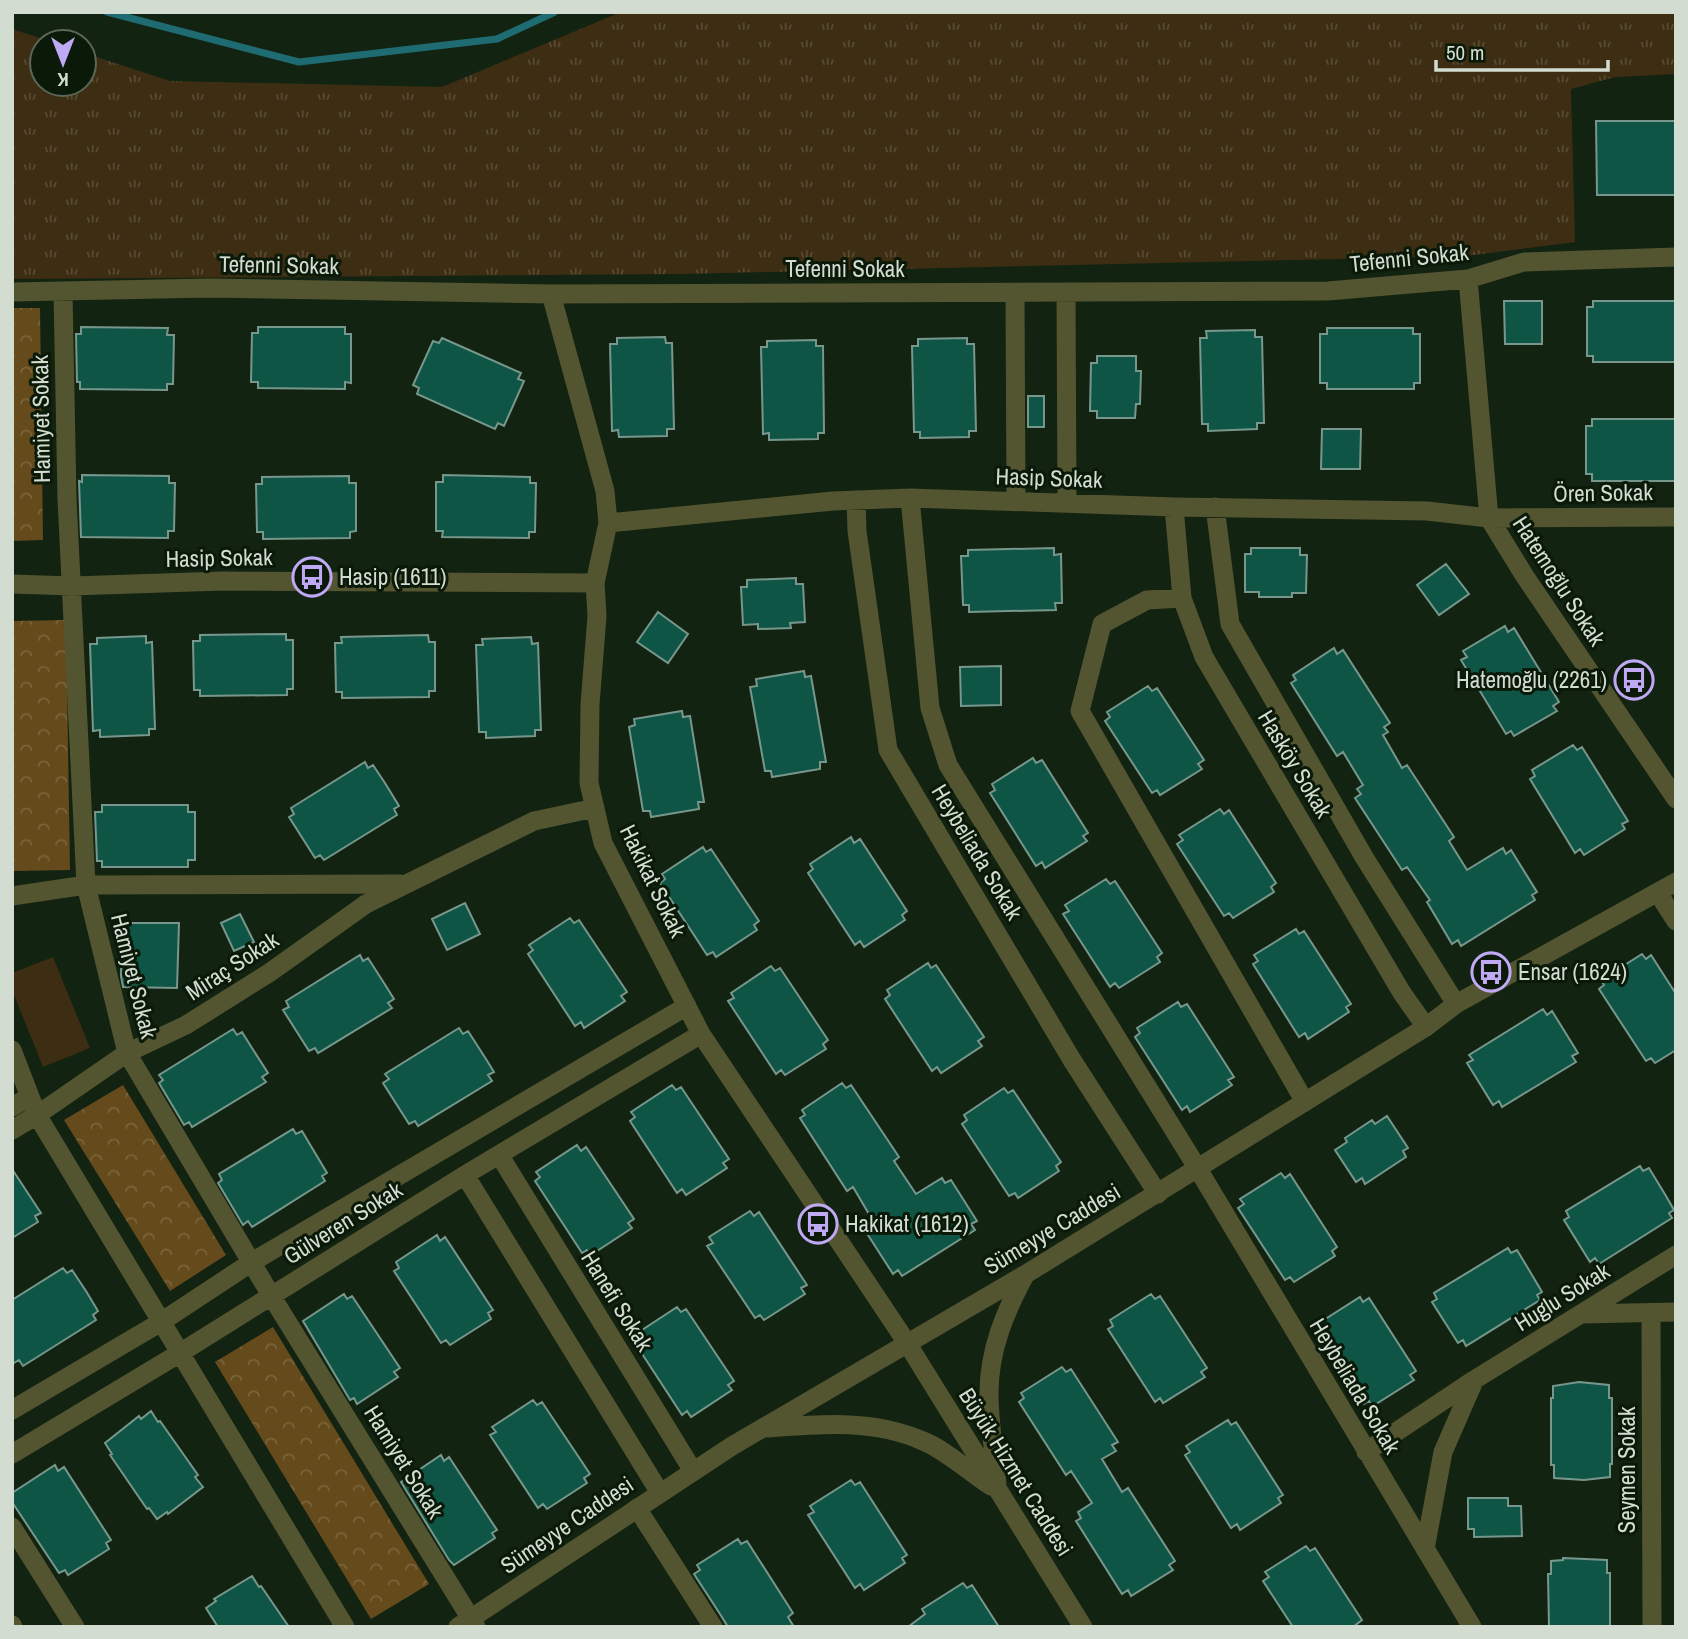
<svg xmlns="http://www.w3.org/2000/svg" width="1688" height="1639" font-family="'Archivo Narrow',sans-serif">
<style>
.grass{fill:url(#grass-tufts)}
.forest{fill:url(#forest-crowns)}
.garden{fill:#3d2d12}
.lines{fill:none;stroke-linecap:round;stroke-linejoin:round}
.stream{stroke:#1f6b72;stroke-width:7}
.building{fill:#0f5545;stroke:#77978c;stroke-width:2}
.minor{stroke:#535430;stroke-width:19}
.tertiary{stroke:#535430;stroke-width:19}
.labels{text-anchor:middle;stroke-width:6;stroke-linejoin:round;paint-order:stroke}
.street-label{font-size:23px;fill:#d2dcd0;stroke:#0a1908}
.poi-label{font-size:23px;fill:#d2dcd0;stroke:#0a1908;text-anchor:start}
</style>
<defs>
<pattern id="grass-tufts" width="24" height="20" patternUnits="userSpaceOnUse" patternTransform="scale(1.75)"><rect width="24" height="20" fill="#3d2d12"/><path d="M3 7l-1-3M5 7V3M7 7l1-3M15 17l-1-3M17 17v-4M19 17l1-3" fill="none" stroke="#584b33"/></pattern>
<pattern id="forest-crowns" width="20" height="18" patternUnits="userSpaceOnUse" patternTransform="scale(1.75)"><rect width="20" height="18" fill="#654a1b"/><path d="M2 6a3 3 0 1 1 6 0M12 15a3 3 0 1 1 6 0" fill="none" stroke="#7a643b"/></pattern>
</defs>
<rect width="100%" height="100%" fill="#132311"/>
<path class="grass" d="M621,12H1676V74L1615,77L1571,89L1575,242L1466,256L682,274L12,279V29L52,42H42V84H84V53L170,81L442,87Z"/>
<path class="forest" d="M12,308H40L43,540L12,541Z
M66,620L70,870L12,871V621Z
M123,1085L226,1255L170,1291L64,1120Z
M273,1327L429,1584L371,1619L215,1362Z"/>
<path class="garden" d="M53,957L90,1048L43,1067L12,990V973Z"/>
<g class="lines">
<path class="stream" d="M107,12L299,62L497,39L555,12"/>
</g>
<path class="building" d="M1596,121H1676V195H1597Z
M1504,301H1542V344H1505Z
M1593,301H1676V362H1593V356H1587V307H1593Z
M81,327L168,328L167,335H174L173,384H167V390L80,389V382H77L76,334H81Z
M258,327H345V334H351V383L345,382V389L258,388V382H251L252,333H258Z
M1327,328H1413V334H1420V383H1414V389H1327V383H1320V334H1327Z
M1255,330V337H1262L1264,423H1257V429L1208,431V424H1202L1200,338H1207L1206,331Z
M665,337L666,343H672L674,429H667V436L619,437L618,430L612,431L610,344H617V338Z
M442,338L521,373L518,379L524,381L504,426L498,423L495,429L417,394L419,388L413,385L433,341L439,343Z
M967,338V344H974L976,431H969V437L920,438V432H914L912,346H918V339Z
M816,340V346H823L824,433H818V439L769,440V433L763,434L761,347H767V341Z
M1097,356H1136V371H1141L1140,404H1136L1135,418H1097V411H1090L1091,363H1097Z
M1028,396H1044V427H1028Z
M1592,419H1676V481H1592V474H1586V426H1592Z
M1322,429H1361L1360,469H1321Z
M82,475L169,476V483H175L174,531H168V538L81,537L79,481L82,482Z
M443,475L530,477V483H536L535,532H529V538L442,537L443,531H436V482H443Z
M349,476V483H356V531L350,532V538L263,539V532H257L256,484H262V477Z
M1054,548V555L1061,554L1062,603H1055L1056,610L969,612V605H963L961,556H968V550Z
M1251,548H1300V555H1307L1306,593H1292V597H1259V592H1245V554H1251Z
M1446,564L1469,594L1439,615L1417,585Z
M796,578V584H803L805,622L790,623L791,628L758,629V624L743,625L741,587H747V580Z
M658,612L688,634L668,663L637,642Z
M1505,626L1508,632L1514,628L1559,702L1553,706L1557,711L1514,736L1511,731L1506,734L1461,660L1467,657L1463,651Z
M286,634V640H293V689H287V695L200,696V690H194L193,641H200V635Z
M428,635L429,642H435V691H429V697L342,698V692H336L335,643H342L341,637Z
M146,636V643L152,642L155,729H149V735L100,737V730L93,731L90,644H97V638Z
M531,637L532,644L538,643L541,730H535V736L486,738V732H479L476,645H483L482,639Z
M1334,648L1337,654L1343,650L1390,723L1384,727L1388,732L1383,735L1402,768L1407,765L1454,837L1449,841L1467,870L1503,848L1506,854L1511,850L1537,892L1532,895L1535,900L1461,946L1458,940L1452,944L1427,902L1430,900L1407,867L1402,870L1355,798L1361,794L1357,789L1363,785L1343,752L1337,756L1291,683L1296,680L1293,675Z
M1001,666V705L961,706L960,667Z
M804,671L805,677L811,676L826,762H820V769L772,777L771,771H765L750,687L757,686L756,679Z
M1148,686L1152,691L1157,688L1204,760L1198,764L1202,769L1160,795L1157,790L1152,793L1105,721L1110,717L1107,712Z
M682,711L683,717L690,716L704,802H698L699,809L651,817L650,811H643L629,727L635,725L634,719Z
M1573,745L1577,750L1582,747L1628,821L1622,824L1625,829L1584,855L1580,849L1575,853L1530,779L1535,776L1532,770Z
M1033,758L1036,763L1042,760L1088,833L1083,836L1087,841L1045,868L1042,862L1036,866L990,793L995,790L992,784Z
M365,762L368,768L373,765L385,783L399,806L394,809L397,815L324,860L320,855L315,858L289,817L294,814L291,808Z
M102,805H188V812H195V860H188V867H102V861H97L95,812H102Z
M1220,809L1224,814L1229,810L1276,883L1271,887L1274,892L1233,918L1229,913L1224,916L1177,844L1183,840L1179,835Z
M851,837L854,843L860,839L907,911L902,915L905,920L864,947L860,941L855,945L808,873L813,869L810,864Z
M703,847L706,852L711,849L759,921L754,925L757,930L716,957L713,952L707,955L660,883L665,879L662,874Z
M1106,879L1110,884L1115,881L1162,953L1157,957L1160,962L1119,988L1115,983L1110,987L1063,914L1069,911L1065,905Z
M465,903L480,934L447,950L432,919Z
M240,914L254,942L234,951L221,923Z
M570,918L574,923L579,920L627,992L621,996L625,1001L584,1028L581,1022L575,1026L528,954L533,950L529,945Z
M122,923H179L177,988L123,987L121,976Z
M1296,929L1299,934L1304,931L1351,1004L1346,1007L1349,1012L1308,1039L1305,1033L1299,1037L1253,964L1258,961L1254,955Z
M1642,954L1646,959L1651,955L1676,994V1050L1655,1063L1651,1058L1646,1061L1599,989L1604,985L1601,980Z
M360,955L363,961L368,958L384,983L394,999L388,1003L392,1008L318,1053L315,1048L309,1051L283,1010L289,1007L286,1001Z
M928,963L931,968L936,965L984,1037L978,1041L982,1046L941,1073L937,1067L932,1071L885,999L890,995L887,990Z
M771,966L775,971L780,968L828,1040L823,1044L826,1049L785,1075L781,1070L776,1074L728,1001L734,998L731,993Z
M1178,1002L1181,1007L1187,1004L1234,1077L1228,1080L1232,1085L1190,1112L1187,1106L1182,1110L1135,1037L1140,1033L1137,1028Z
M1543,1009L1547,1015L1552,1011L1578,1053L1572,1056L1576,1062L1502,1107L1499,1101L1493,1105L1467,1063L1473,1060L1469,1055Z
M459,1028L463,1034L468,1031L486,1059L494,1072L488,1075L492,1081L418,1126L415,1121L409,1124L383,1083L389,1079L385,1074Z
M233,1029L237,1035L242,1032L252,1048L268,1073L262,1077L266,1082L192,1127L189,1122L184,1125L159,1083L163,1080L159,1075Z
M842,1083L846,1088L851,1085L899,1157L894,1161L916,1194L942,1178L945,1183L951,1180L977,1221L971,1224L975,1230L902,1276L898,1270L893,1274L866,1232L872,1229L869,1224L873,1221L853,1187L847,1191L800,1118L805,1115L802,1110Z
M672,1085L676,1090L681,1087L729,1159L723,1163L727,1168L686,1195L682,1189L677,1193L630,1121L635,1117L631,1112Z
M1004,1088L1008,1093L1013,1090L1061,1162L1056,1166L1059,1171L1018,1198L1015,1193L1009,1196L962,1124L967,1120L964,1115Z
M1387,1116L1408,1148L1403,1151L1406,1157L1365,1184L1362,1178L1356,1182L1335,1150L1347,1142L1345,1138L1372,1120L1375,1124Z
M293,1129L296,1134L302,1131L327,1173L322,1176L325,1181L252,1227L248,1221L243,1225L218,1183L222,1180L219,1174Z
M577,1145L581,1151L586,1147L634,1219L628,1223L632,1228L591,1255L587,1250L582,1253L535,1181L540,1177L536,1172Z
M1640,1166L1643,1171L1649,1168L1666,1196L1674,1210L1669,1213L1672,1218L1599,1264L1595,1258L1590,1262L1564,1220L1569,1217L1566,1211Z
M12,1169L41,1213L35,1216L38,1222L12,1238Z
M1281,1173L1285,1178L1290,1174L1337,1247L1332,1251L1335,1256L1294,1282L1290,1277L1285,1280L1238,1208L1244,1204L1240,1199Z
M750,1211L754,1216L759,1212L807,1285L801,1288L805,1294L764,1320L760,1315L755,1318L707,1246L713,1243L709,1237Z
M437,1235L440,1241L445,1237L493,1310L488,1313L491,1319L450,1345L446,1340L441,1343L394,1271L399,1268L396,1262Z
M1508,1248L1511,1253L1517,1250L1532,1275L1542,1292L1537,1295L1540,1300L1466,1346L1463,1340L1458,1343L1432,1302L1437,1299L1434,1293Z
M63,1268L67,1273L72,1270L86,1291L98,1311L93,1315L96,1320L23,1366L19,1360L12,1364V1300Z
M344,1294L347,1299L352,1296L400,1368L394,1372L398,1377L357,1404L354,1398L350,1400L303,1321Z
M1151,1294L1155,1299L1160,1296L1207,1368L1201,1372L1205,1377L1163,1403L1160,1398L1155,1402L1108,1329L1113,1326L1110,1320Z
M1360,1297L1363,1302L1369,1298L1416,1371L1410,1375L1414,1380L1373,1406L1369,1401L1364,1404L1317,1332L1322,1328L1319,1323Z
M677,1307L681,1312L686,1309L734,1381L728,1385L732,1390L691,1417L687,1411L682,1415L635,1343L640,1339L636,1334Z
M1062,1367L1066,1372L1071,1369L1118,1442L1112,1445L1116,1451L1102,1459L1122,1492L1128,1488L1175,1561L1169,1565L1173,1570L1131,1596L1128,1590L1122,1594L1076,1521L1081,1518L1078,1512L1092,1503L1071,1471L1066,1475L1019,1402L1024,1398L1021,1393Z
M1579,1382L1609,1385V1398H1612V1464H1610V1477L1584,1480L1554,1478V1465H1551V1398H1553V1386Z
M533,1400L537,1405L542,1402L590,1474L584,1478L587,1483L547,1509L543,1504L538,1508L490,1435L496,1432L492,1427Z
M151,1411L158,1422L160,1421L198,1475L195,1477L203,1487L168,1514L167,1512L157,1519L149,1508L147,1509L110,1455L112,1454L105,1443L139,1416L141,1419Z
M1228,1420L1231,1425L1236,1422L1283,1495L1278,1498L1281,1503L1240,1530L1237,1524L1231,1528L1185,1455L1190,1452L1186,1446Z
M441,1455L444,1461L449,1457L497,1530L492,1533L495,1538L454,1565L449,1560L401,1482Z
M55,1465L58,1471L64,1467L111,1540L106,1543L109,1549L68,1575L65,1570L59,1573L12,1502V1493Z
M851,1480L855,1485L860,1482L907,1555L902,1558L905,1563L864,1590L860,1584L855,1588L808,1515L814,1512L810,1506Z
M1468,1498H1508V1506H1521L1522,1536L1474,1537V1529H1468Z
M738,1539L741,1544L747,1541L793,1613L788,1617L794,1627H728L720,1614L694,1574L700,1570L697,1565Z
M1306,1546L1310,1551L1315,1548L1362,1620L1353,1627H1293L1263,1581L1269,1577L1265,1572Z
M1563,1558L1607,1560V1573H1610V1627H1549L1548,1574H1551V1561L1563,1560Z
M252,1576L259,1587L261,1586L289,1627H218L206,1608L216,1601L214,1599Z
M963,1583L967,1588L972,1585L999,1627H908L925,1614L922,1609Z"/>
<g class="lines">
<path class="minor" d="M1468,279L1489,518L1524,575L1676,799
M12,292L209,288L551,294L1328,291L1468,279L1524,262L1676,257
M63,292L67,499L86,885L127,1053L272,1297L476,1627
M1066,292L1067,502
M1015,293L1016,501
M551,294L605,491L608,523L595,583L597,616L590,704L589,783L603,843L701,1034L907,1343
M910,498L930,708L948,765L1198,1169L1472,1627
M856,500L857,531L888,750L1072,1060L1158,1194
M1174,507L1182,598L1204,657L1402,993L1426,1027
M1215,507L1230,624L1364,857L1456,1004
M608,523L833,501L910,498L1174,507L1427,511L1489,518L1676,517
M12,584L72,586L223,581L595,583
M1182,598L1147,600L1102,624L1080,711L1305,1102
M1658,893L1676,921
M12,896L86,885L400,884
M12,1050L37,1115L345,1627
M12,1107L29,1097
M12,1130L37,1115L127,1053L186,1025L269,973L366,904L534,821L595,808
M500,1156L693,1471
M465,1175L660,1493
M1651,1313L1652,1627
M1582,1314L1676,1312
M12,1410L161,1322L252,1262L687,1006
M1366,1452L1474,1380L1676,1255
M12,1454L180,1353L465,1175L701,1034
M637,1508L713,1627
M12,1527L75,1627
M1425,1549L1443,1452L1474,1381
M12,1625L13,1627"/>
<path class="tertiary" d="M907,1343L1083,1627
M768,1428C821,1424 873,1419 923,1441C944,1449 971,1473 991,1486
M997,1486C995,1455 989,1424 989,1393C989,1350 1005,1312 1025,1275
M458,1627L732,1446L1026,1274L1426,1027L1456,1004L1676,882"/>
</g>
<defs>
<g id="bus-ring" transform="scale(2.0125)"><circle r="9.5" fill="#0a1908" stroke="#bfa9f4" stroke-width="1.5"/><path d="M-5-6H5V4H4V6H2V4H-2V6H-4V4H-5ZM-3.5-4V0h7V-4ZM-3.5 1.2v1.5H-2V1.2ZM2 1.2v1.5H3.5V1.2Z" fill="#bfa9f4"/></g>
</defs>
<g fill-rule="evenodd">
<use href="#bus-ring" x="312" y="577"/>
<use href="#bus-ring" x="1634" y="680"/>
<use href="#bus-ring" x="1491" y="972"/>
<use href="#bus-ring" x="818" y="1224"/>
</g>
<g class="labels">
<g class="street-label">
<text transform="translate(1409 258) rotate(-6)" y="8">Tefenni Sokak</text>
<text transform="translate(279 265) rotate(1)" y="8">Tefenni Sokak</text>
<text x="845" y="277">Tefenni Sokak</text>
<text transform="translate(41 419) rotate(-91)" y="8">Hamiyet Sokak</text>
<text transform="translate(1049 478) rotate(2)" y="8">Hasip Sokak</text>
<text transform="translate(1603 493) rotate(-1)" y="8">Ören Sokak</text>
<text transform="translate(219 558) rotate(-1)" y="8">Hasip Sokak</text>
<text transform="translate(1559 581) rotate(57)" y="8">Hatemoğlu Sokak</text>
<text transform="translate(1295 764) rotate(59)" y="8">Hasköy Sokak</text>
<text transform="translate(977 852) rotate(59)" y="8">Heybeliada Sokak</text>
<text transform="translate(653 881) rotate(64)" y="8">Hakikat Sokak</text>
<text transform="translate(232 966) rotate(-33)" y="8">Miraç Sokak</text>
<text transform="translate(134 976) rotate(76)" y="8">Hamiyet Sokak</text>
<text transform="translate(343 1223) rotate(-32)" y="8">Gülveren Sokak</text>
<text transform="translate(1052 1229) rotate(-31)" y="8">Sümeyye Caddesi</text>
<text transform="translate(1562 1297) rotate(-32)" y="8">Huglu Sokak</text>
<text transform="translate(617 1301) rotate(58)" y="8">Hanefi Sokak</text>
<text transform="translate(1355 1386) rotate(59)" y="8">Heybeliada Sokak</text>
<text transform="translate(404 1462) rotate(58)" y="8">Hamiyet Sokak</text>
<text transform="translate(1627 1470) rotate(-90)" y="8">Seymen Sokak</text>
<text transform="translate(1016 1472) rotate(58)" y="8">Büyük Hizmet Caddesi</text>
<text transform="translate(567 1525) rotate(-34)" y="8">Sümeyye Caddesi</text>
</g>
<g class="poi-label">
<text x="339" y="585">Hasip (1611)</text>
<text x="1607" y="688" text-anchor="end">Hatemoğlu (2261)</text>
<text x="1518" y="980">Ensar (1624)</text>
<text x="845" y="1232">Hakikat (1612)</text>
</g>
</g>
<rect width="1688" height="1639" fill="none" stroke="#d2dcd0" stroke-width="28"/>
<g transform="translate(63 63) rotate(180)"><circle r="33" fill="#0a1908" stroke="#5a6758" stroke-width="2"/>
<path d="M0-5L12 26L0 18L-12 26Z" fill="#bfa9f4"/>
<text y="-10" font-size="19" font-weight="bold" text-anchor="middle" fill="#d2dcd0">K</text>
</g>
<path d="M1436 60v10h172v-10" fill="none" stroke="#d2dcd0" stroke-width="3.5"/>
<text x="1446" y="60" font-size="21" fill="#d2dcd0" stroke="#0a1908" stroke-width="5" paint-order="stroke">50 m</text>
</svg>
